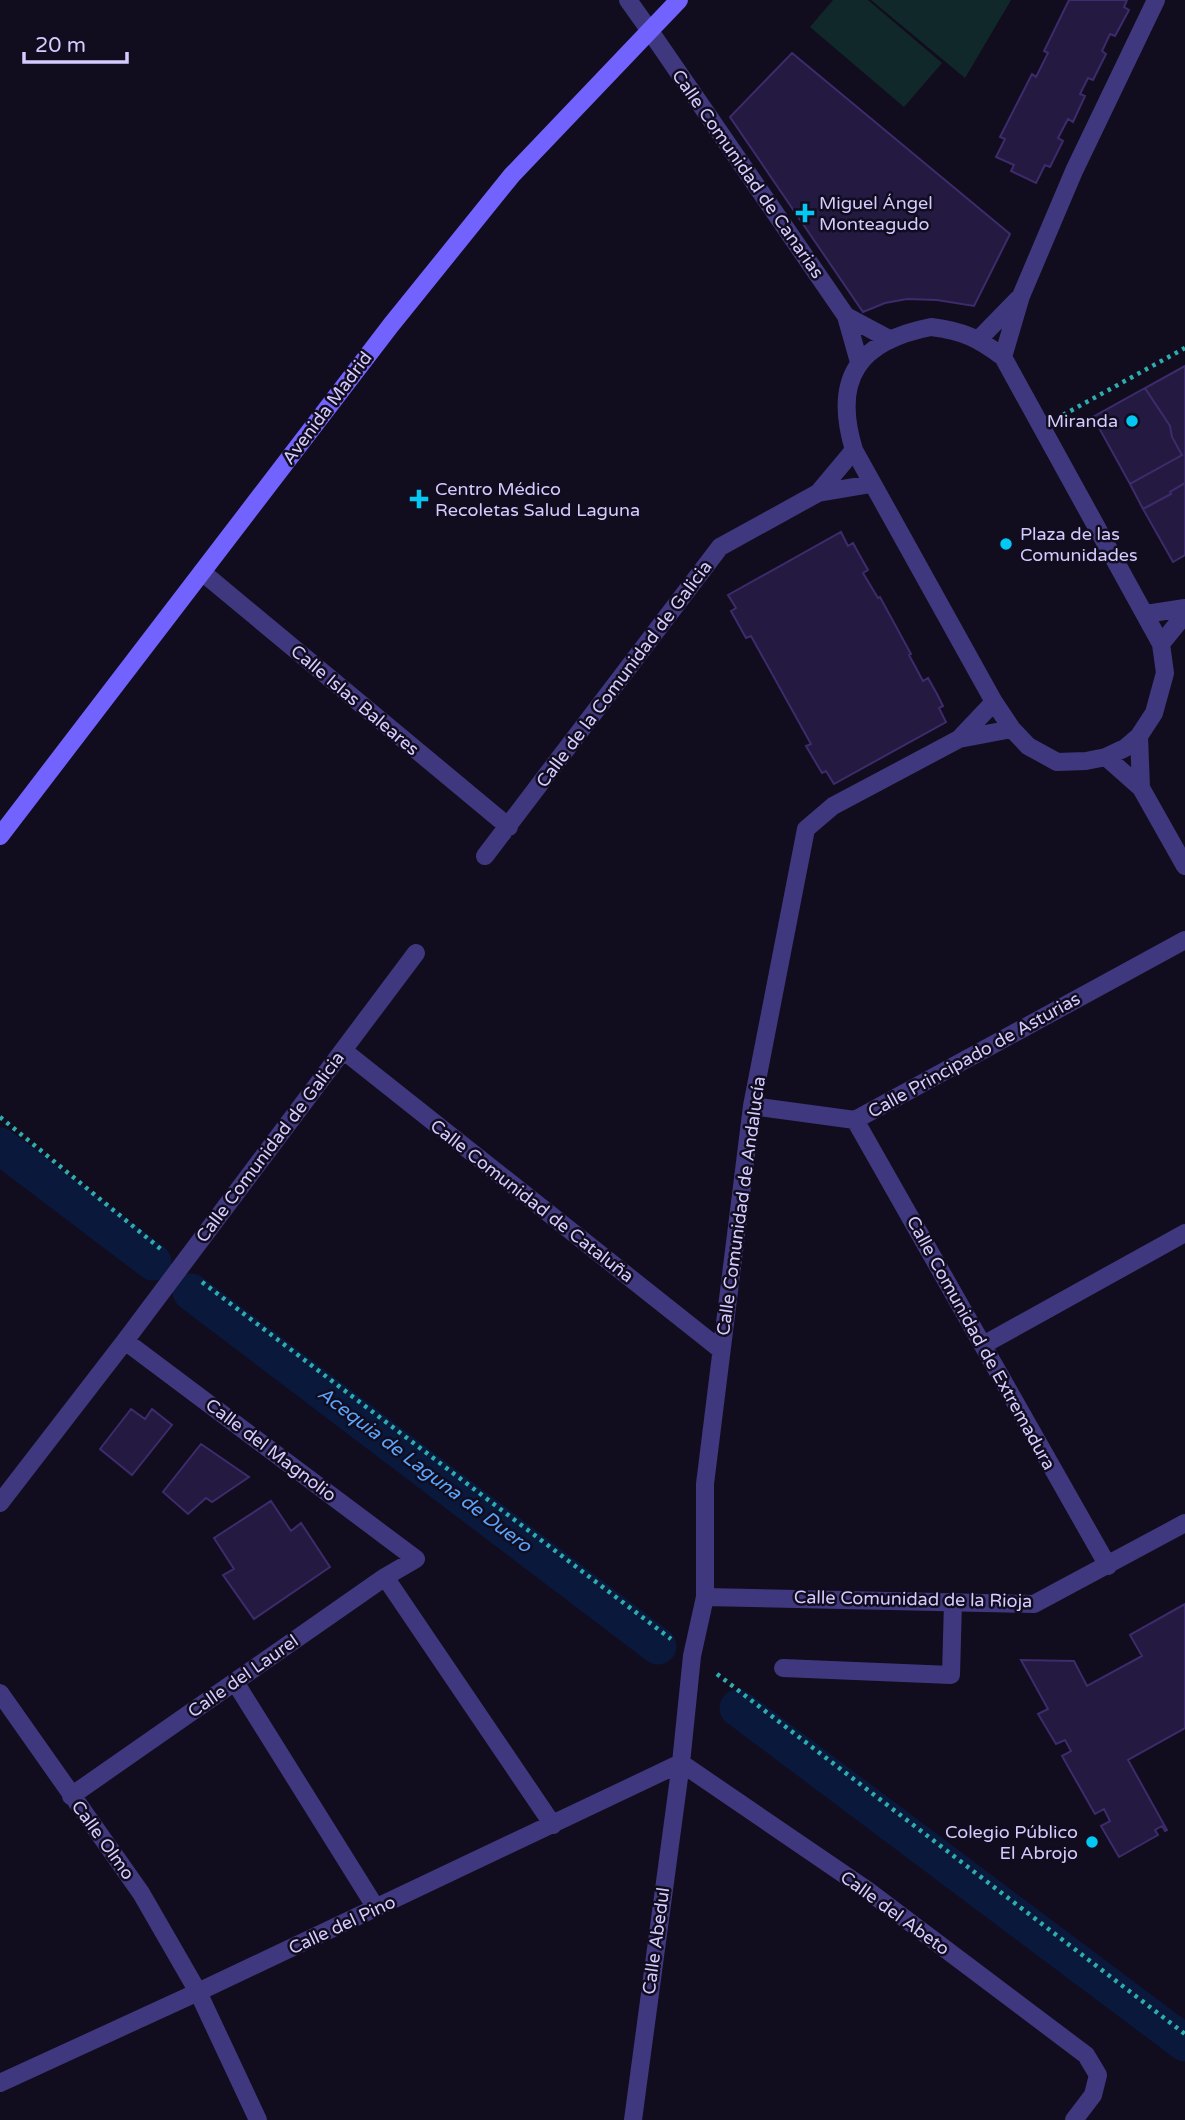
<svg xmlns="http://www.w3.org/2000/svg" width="1185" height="2120" font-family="'Varela Round',sans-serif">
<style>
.green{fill:#102829}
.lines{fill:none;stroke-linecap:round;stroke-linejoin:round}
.canal{stroke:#09183b;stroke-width:37}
.building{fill:#241940;stroke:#3d2b6c;stroke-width:2}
.path{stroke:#2eadaf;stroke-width:4.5;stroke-dasharray:3.5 5;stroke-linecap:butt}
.service{stroke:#40387e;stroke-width:18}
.minor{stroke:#40387e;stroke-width:18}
.tertiary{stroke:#40387e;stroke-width:18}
.secondary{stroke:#7363fe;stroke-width:18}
.poi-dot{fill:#02c8f3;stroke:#110d1f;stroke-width:2.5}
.labels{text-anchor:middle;stroke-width:5;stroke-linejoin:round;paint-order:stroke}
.street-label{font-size:18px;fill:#d5cbff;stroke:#110d1f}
.poi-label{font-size:18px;fill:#d5cbff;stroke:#110d1f;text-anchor:start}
.water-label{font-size:19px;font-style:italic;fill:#5aa5fd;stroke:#110d1f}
</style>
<rect width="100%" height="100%" fill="#110d1f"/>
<path class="green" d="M833,0H868L942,63L904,107L810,27Z
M871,0H1011L965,78Z"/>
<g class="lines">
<path class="canal" d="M0,1146L153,1262
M191,1292L658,1646
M738,1708L1185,2043"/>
</g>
<path class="building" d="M1069,0H1127L1124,7L1129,10L1115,36L1110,34L1102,51L1106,54L1093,80L1088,78L1080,94L1085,96L1073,122L1068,119L1058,138L1063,141L1050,167L1045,165L1036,183L1011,171L1014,165L996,157L1005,139L1000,137L1032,74L1036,77L1048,53L1044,51Z
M792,53L1010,234L974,306L937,300L907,299L885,303L863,312L730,117Z
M1185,366V483L1170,492L1171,494L1143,509L1130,484L1182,455L1172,437L1170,426L1145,388Z
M1145,388L1170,426L1172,437L1182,455L1130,484L1093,417Z
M1185,483V555L1173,562L1143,509L1171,494L1170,492Z
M841,532L848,546L853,543L859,554L868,570L863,573L878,598L880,597L911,654L909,655L923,681L928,678L937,694L943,706L939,708L946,722L834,784L826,771L822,773L806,746L811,744L751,636L746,638L731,611L736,608L728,595Z
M131,1409L145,1419L152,1409L172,1425L132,1475L100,1449Z
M201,1444L249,1477L212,1502L206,1498L188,1514L163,1492Z
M271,1501L291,1531L301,1523L330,1567L254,1619L223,1575L234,1569L214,1538Z
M1185,1604V1728L1128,1760L1167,1830L1165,1831L1162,1826L1155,1830L1158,1835L1119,1857L1101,1826L1110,1821L1104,1809L1095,1814L1062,1756L1071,1751L1065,1740L1056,1744L1038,1714L1048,1709L1021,1660L1074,1661L1087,1686L1142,1656L1130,1635Z"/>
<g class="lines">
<path class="path" d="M1063,415L1185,348
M0,1117L162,1250
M202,1282L671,1639
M717,1674L1185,2034"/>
<path class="service" d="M783,1668L951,1675L953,1602"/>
<path class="minor" d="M650,31L846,316L859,362
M846,316L889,339
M931,327C963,331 978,338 1003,357L1161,644L1165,673L1154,713L1139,736L1125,748L1106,757L1086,761L1057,762L1028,746L1012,729L994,702L854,450C832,378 859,341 931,327Z
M979,339L1018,299
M1003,357L1021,296L1074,171L1156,0
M818,493L854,450
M202,572L509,827
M1146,614L1185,608
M1161,644L1185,614
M1139,736L1141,788
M959,739L994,702
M1106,757L1141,788L1185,866
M485,856L720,547L818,493L871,484
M344,1051L721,1350
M752,1106L855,1120L1185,940
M855,1120L1108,1566
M983,1345L1185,1233
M0,1503L125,1341L416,953
M385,1577L553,1825
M705,1597L1034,1604L1185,1523
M235,1682L376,1908
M0,1693L141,1893L198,1992L258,2120
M681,1763L867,1890L1086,2055L1098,2075L1093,2095L1074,2120
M71,1796L385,1577L416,1559L125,1341
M0,2083L198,1992L681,1763
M633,2120L681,1763L692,1656L705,1597V1484L752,1106L806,829L833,806L959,739L1012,729"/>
<path class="tertiary" d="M628,0L650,31"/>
<path class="secondary" d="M0,836L391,325L512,175L679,0"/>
</g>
<g class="poi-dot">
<path d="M801.5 202.5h7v7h7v7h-7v7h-7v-7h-7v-7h7z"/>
<circle cx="1132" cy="421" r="7"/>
<path d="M415.5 488.5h7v7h7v7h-7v7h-7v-7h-7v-7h7z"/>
<circle cx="1006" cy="544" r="7"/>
<circle cx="1092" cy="1842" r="7"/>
</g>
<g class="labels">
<g class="street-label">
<text transform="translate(748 174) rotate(55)" y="6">Calle Comunidad de Canarias</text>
<text transform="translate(327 408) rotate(-53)" y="6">Avenida Madrid</text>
<text transform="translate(624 674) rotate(-53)" y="6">Calle de la Comunidad de Galicia</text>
<text transform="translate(355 700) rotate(40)" y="6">Calle Islas Baleares</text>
<text transform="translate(974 1055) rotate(-29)" y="6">Calle Principado de Asturias</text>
<text transform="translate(270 1147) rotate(-53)" y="6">Calle Comunidad de Galicia</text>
<text transform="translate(532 1201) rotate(38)" y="6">Calle Comunidad de Cataluña</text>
<text transform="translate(741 1206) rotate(-82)" y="6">Calle Comunidad de Andalucía</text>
<text transform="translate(981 1343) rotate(61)" y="6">Calle Comunidad de Extremadura</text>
<text transform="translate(271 1450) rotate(37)" y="6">Calle del Magnolio</text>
<text transform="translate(913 1599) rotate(1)" y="6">Calle Comunidad de la Rioja</text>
<text transform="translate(243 1676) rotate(-35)" y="6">Calle del Laurel</text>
<text transform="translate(103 1840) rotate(54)" y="6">Calle Olmo</text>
<text transform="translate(895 1913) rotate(36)" y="6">Calle del Abeto</text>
<text transform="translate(342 1925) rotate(-25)" y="6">Calle del Pino</text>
<text transform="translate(656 1941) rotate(-82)" y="6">Calle Abedul</text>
</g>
<g class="poi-label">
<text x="819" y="209">Miguel Ángel<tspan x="819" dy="21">Monteagudo</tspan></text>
<text x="1118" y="427" text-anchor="end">Miranda</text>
<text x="435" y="495">Centro Médico<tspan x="435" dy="21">Recoletas Salud Laguna</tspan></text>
<text x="1020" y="540">Plaza de las<tspan x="1020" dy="21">Comunidades</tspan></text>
<text x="1078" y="1838" text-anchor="end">Colegio Público<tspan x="1078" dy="21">El Abrojo</tspan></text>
</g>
<g class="water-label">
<text transform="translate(425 1469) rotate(37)" y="7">Acequia de Laguna de Duero</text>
</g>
</g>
<path d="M24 52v10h103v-10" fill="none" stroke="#d5cbff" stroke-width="3.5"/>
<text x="35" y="52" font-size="21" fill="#d5cbff" stroke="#110d1f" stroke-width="5" paint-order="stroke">20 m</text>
</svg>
